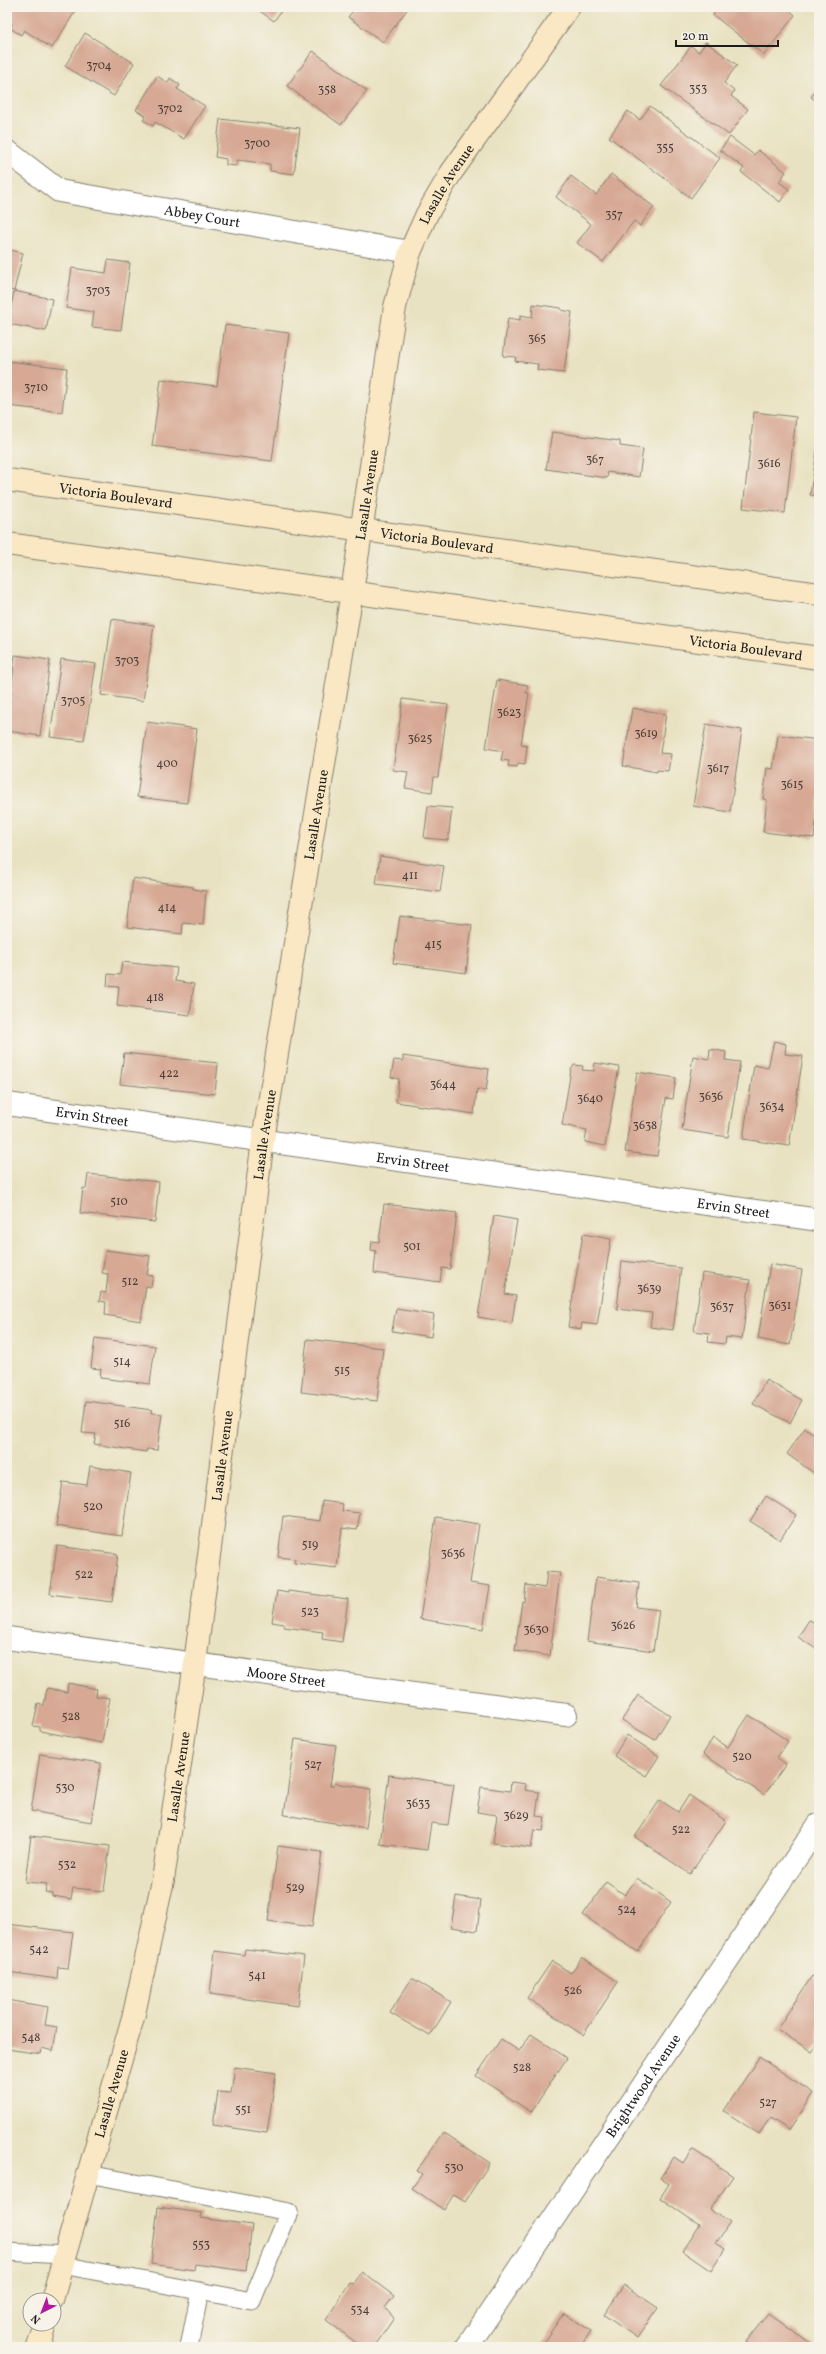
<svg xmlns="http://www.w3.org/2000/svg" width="826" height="2354" font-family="Vollkorn,serif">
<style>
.building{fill:#d7a994}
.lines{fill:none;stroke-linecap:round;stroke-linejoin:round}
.service-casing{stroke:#827f6f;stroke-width:19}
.minor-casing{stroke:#827f6f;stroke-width:24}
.secondary-casing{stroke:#827f6f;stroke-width:24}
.service{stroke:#fff;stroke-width:17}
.minor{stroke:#fff;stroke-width:22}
.secondary{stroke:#fae7c3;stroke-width:22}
.labels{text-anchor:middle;stroke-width:3.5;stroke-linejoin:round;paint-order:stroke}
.number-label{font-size:12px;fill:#4b3f3a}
.street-label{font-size:14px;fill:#1c1c1c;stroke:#f7f3e8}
</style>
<rect width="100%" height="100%" fill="#f7f3e8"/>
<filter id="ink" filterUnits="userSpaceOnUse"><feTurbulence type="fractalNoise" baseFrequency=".025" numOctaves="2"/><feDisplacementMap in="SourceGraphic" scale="8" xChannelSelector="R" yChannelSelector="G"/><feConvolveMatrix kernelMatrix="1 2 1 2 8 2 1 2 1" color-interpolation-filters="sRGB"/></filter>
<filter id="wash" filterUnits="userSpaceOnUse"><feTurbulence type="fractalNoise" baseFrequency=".012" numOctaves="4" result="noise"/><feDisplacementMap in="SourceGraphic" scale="16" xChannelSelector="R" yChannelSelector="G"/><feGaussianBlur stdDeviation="0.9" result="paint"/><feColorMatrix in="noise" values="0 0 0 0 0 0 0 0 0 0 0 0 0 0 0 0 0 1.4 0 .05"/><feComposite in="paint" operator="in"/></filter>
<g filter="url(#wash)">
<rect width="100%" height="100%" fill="#e9e2c2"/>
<g id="blocks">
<path class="building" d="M9,7H78L52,48L24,30L21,35L10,28L12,24L7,20Z
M254,7H284L274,21Z
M356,7H409L383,42L348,17Z
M719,7H786L795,15L764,55L713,15Z
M85,33L134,63L114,96L65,66Z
M706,42L737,65L724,83L734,91L731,96L748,109L729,135L661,86L691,46L699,52Z
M313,51L367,91L341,125L287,86Z
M157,76L168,83L170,78L180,85L177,89L205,106L184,139L155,122L153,126L143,120L146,116L136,110Z
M819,87V103L811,97Z
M650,106L720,158L691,198L609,137L628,111L640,120Z
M220,119L300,128L294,174L270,171V164L237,160V166L226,165V159L215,157Z
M730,137L754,155L758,150L786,172L779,182L789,189L780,202L741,172L744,168L720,150Z
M611,174L654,207L640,226L634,221L603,262L577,243L591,224L556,197L571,176L596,195Z
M7,249L23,253L14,291L52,299L46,331L8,324L14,291L7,289Z
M108,260L130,263L121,330L92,327L94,312L66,308L72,268L106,273Z
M533,304L561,308V310L572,312L564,373L537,370L538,364L515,361L516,357L503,356L508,318L520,320V315L532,317Z
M225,325L289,333L272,461L152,446L161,379L217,386Z
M7,361L67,368L62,412L7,406Z
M754,412L796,417L785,513L743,508Z
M552,432L620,441V446L643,449L639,477L608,472L607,478L546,469Z
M818,444H819V496L810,495Z
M112,619L154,625L143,701L101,695Z
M15,655L50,660L40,736L7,731Z
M61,659L96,664L84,741L50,737Z
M497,680L528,685L526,693H529L521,745L527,746L525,764L518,763L517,767L508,766L509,761L501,760L503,751L486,748Z
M403,699L448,705L438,777H434L432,792L405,788L408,772L393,770Z
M632,708L666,714L660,753L671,754L668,771L657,770V772L623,766Z
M147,722L197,729L187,803L137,797Z
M706,724L742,730L730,812L693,806Z
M778,735L819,740V799L814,838L763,832L767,800L763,799L767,768L773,769Z
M428,806L452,808L448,840L424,838Z
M380,856L444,866L440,892L376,884Z
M133,878L193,887V889L206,891L203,925L183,923L182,934L127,927Z
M400,916L472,925L466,973L393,963Z
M122,962L177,968L175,981L194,984L190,1015L117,1006L119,987L107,986L108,974L120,975Z
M774,1041L786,1044L785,1054L803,1056L789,1146L743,1139L754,1065L768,1068Z
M710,1049L726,1052L725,1060L740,1062L728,1137L682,1130L693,1056L709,1059Z
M124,1053L218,1063L215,1094L120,1084Z
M403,1056L489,1069L486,1091L477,1089L474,1114L396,1102L399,1079L391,1077L394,1060L403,1061Z
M595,1063L619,1067L605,1146L585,1142L587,1130L562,1125L571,1070L574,1065L583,1066L582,1070L594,1071Z
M637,1072L676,1078L673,1099L666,1098L657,1156L625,1152Z
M88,1174L159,1182L155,1222L80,1213L83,1188L86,1189Z
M384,1204L457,1213L450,1269L442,1268L440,1282L374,1273L376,1251L371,1250L372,1241L379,1242Z
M494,1216L517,1220L505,1294L516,1296L512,1323L478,1317Z
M583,1234L611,1239L597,1325L582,1323L581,1329L568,1327Z
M106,1250L150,1256L147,1275L153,1276L151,1287L146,1286L141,1321L105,1315L106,1302L99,1301L101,1292L106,1293L108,1274L102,1273Z
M622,1261L681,1268L673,1330L650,1327L652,1313L617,1309Z
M770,1264L802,1270L790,1345L758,1339Z
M702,1273L750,1280L742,1339L726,1337L725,1344L708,1342L709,1333L694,1331Z
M396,1309L434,1315L431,1337L392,1331Z
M95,1338L155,1346L150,1384L100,1378L101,1369L91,1368Z
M307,1339L383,1348L377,1401L301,1392Z
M766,1380L802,1400L790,1423L753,1404Z
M86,1401L152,1410L151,1413L162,1414L157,1450L147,1449L146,1452L94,1444L96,1434L82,1433Z
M805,1428L819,1437L818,1476L787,1454Z
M90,1466L131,1473L122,1536L56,1526L63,1482L87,1485Z
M766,1496L796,1515L780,1540L750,1521Z
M322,1501L343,1504L342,1511L360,1513L357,1530L342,1528L337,1568L294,1563L295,1559L278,1557L283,1516L320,1521Z
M436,1517L479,1524L470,1583L490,1586L483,1629L420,1619Z
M57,1546L118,1554L112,1602L50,1594Z
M547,1572L560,1573L550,1656L515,1651L522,1601L524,1602L526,1585L545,1588Z
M596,1577L639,1583L636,1607L659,1610L653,1651L587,1641Z
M277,1591L288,1593V1591L348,1599L342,1642L322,1639L323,1632L284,1627V1624L272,1622Z
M816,1618L819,1620V1651L798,1637L809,1620L813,1622Z
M68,1683L97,1689L96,1696L110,1698L102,1743L40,1731V1727L33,1726L38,1704L44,1705L47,1688L67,1692Z
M638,1695L670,1715L655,1740L622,1720Z
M749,1715L788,1741L777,1758L786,1764L764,1795L703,1754L713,1738L728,1747Z
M627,1735L659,1756L646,1776L614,1756Z
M295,1739L336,1745L330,1786H334L335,1783L371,1789L366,1828L284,1815Z
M40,1754L101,1763L91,1822L31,1811Z
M389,1775L454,1784L448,1825L431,1823L427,1850L380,1844Z
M511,1782L526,1784L525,1790L539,1792L536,1816L545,1817L543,1831L534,1830L531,1848L493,1843L497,1815L477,1812L481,1787L510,1791Z
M689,1795L726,1821L690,1874L635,1837L660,1800L678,1812Z
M31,1836L110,1846L104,1891L73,1888L71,1899L52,1896V1893L45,1892L47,1884L25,1882Z
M278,1846L322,1852L312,1927L268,1921Z
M637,1878L671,1902L638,1952L583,1915L606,1882L625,1895Z
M456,1896L481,1900L477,1931L451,1927Z
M7,1924L73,1932L68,1968L58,1967L57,1979L7,1972Z
M245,1949L304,1956L298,2006L210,1994L215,1951L244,1955Z
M582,1957L618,1982L583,2035L527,1998L552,1961L571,1973Z
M812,1976L819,1981V2043L812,2052L777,2029Z
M412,1978L451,2002L430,2036L390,2013Z
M7,2000L48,2007L45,2025L57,2027L53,2051L42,2048L41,2054L7,2049Z
M531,2034L567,2058L531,2112L476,2076L501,2039L519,2051Z
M759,2057L813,2093L789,2130L770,2118L759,2134L724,2111Z
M235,2067L276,2073L267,2133L213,2125L218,2092L231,2093Z
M443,2132L490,2163L465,2201L454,2194L444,2210L412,2188L422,2174L417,2171Z
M692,2149L733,2176L710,2210L730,2223L716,2243L725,2249L711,2271L682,2251L699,2225L660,2198L669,2184L660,2178L674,2157L683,2163Z
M158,2207L202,2213L201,2218L252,2225L246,2271L195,2264L194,2270L151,2264Z
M362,2272L394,2296L385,2308L394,2318L374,2347H362L326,2320L350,2282L353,2284Z
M624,2285L658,2308L637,2338L604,2315Z
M564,2313L591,2331L580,2347H540Z
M768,2313L791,2330L792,2329L815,2347H752L746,2342Z"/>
</g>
</g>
<g filter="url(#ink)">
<use href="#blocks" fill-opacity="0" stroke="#827f6f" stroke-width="1"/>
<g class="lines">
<g class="service-casing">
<path id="service" d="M7,2252L64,2255
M62,2265L252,2301L289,2212L88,2174
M189,2347L200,2291"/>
</g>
<g class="minor-casing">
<g id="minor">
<path id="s1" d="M7,151L59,191L410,252"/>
<path id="s2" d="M7,1104L819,1220"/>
<path id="s3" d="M7,1638L566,1715"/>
<path id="s4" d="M467,2347L819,1824"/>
</g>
</g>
<g class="secondary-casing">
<g id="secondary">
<path id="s5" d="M7,480L819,594"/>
<path id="s6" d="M7,544L819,658"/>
<path id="s7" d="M52,2300L134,2014L163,1880L195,1663L263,1140L352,592L395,307L410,252L427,214L451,173L569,7"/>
<path d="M38,2347L45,2324"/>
</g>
</g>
<use href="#service" class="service"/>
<use href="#minor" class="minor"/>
<use href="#secondary" class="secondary"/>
</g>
</g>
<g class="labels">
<g class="number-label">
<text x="99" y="69">3704</text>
<text x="698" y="92">353</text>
<text x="327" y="93">358</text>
<text x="170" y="112">3702</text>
<text x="257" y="147">3700</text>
<text x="665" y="151">355</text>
<text x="614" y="218">357</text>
<text x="98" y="294">3703</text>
<text x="537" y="342">365</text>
<text x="36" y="391">3710</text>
<text x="595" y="463">367</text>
<text x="769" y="467">3616</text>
<text x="127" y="664">3703</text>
<text x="73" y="704">3705</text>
<text x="509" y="716">3623</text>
<text x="646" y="737">3619</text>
<text x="420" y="742">3625</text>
<text x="167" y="767">400</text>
<text x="718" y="772">3617</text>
<text x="792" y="788">3615</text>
<text x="410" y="879">411</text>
<text x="167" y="911">414</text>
<text x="433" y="948">415</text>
<text x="155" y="1001">418</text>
<text x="169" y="1077">422</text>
<text x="443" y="1088">3644</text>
<text x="711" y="1100">3636</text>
<text x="590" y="1102">3640</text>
<text x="772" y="1110">3634</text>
<text x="645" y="1129">3638</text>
<text x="119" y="1205">510</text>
<text x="412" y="1250">501</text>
<text x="130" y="1285">512</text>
<text x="649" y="1292">3639</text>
<text x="780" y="1309">3631</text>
<text x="722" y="1310">3637</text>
<text x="122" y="1365">514</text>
<text x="342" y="1374">515</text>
<text x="122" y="1427">516</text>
<text x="93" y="1510">520</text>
<text x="310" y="1548">519</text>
<text x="453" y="1557">3636</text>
<text x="84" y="1578">522</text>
<text x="310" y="1615">523</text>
<text x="623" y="1629">3626</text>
<text x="536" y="1633">3630</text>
<text x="71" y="1720">528</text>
<text x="742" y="1760">520</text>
<text x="313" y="1768">527</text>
<text x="65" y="1791">530</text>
<text x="418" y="1807">3633</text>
<text x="516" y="1819">3629</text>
<text x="681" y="1833">522</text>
<text x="67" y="1868">532</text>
<text x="295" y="1891">529</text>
<text x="627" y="1913">524</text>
<text x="39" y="1953">542</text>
<text x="257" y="1979">541</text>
<text x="573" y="1994">526</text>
<text x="31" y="2041">548</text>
<text x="522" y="2071">528</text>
<text x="768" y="2106">527</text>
<text x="243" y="2113">551</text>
<text x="454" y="2171">530</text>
<text x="201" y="2248">553</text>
<text x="360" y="2313">534</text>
</g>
<g class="street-label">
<text dy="5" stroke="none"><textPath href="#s7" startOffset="2159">Lasalle Avenue</textPath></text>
<text dy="5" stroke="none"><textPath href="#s1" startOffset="211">Abbey Court</textPath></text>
<text dy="5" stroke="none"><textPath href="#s7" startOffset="1835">Lasalle Avenue</textPath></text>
<text dy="5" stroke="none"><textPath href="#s5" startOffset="110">Victoria Boulevard</textPath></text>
<text dy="5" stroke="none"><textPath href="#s5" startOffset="434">Victoria Boulevard</textPath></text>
<text dy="5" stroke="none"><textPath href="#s6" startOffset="746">Victoria Boulevard</textPath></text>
<text dy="5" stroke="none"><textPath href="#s7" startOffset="1511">Lasalle Avenue</textPath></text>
<text dy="5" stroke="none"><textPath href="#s2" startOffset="86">Ervin Street</textPath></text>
<text dy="5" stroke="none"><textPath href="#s7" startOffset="1187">Lasalle Avenue</textPath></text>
<text dy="5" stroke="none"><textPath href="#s2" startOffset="410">Ervin Street</textPath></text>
<text dy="5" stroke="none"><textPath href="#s2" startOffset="734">Ervin Street</textPath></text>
<text dy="5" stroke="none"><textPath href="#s7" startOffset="863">Lasalle Avenue</textPath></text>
<text dy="5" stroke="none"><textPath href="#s3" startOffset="282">Moore Street</textPath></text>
<text dy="5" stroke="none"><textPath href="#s7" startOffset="539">Lasalle Avenue</textPath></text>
<text dy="5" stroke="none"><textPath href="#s4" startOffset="315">Brightwood Avenue</textPath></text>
<text dy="5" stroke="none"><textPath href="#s7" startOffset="215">Lasalle Avenue</textPath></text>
</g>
</g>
<rect width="826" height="2354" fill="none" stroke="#f7f3e8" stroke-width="24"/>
<g transform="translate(42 2312) rotate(222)"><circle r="19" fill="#f7f3e8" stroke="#9f9d96"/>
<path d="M0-3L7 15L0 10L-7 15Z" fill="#b5179e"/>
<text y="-6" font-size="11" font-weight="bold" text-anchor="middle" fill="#1c1c1c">N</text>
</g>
<path d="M676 40v6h102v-6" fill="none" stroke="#1c1c1c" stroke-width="2"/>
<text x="682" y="40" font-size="12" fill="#1c1c1c" stroke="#f7f3e8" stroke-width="3" paint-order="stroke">20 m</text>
</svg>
